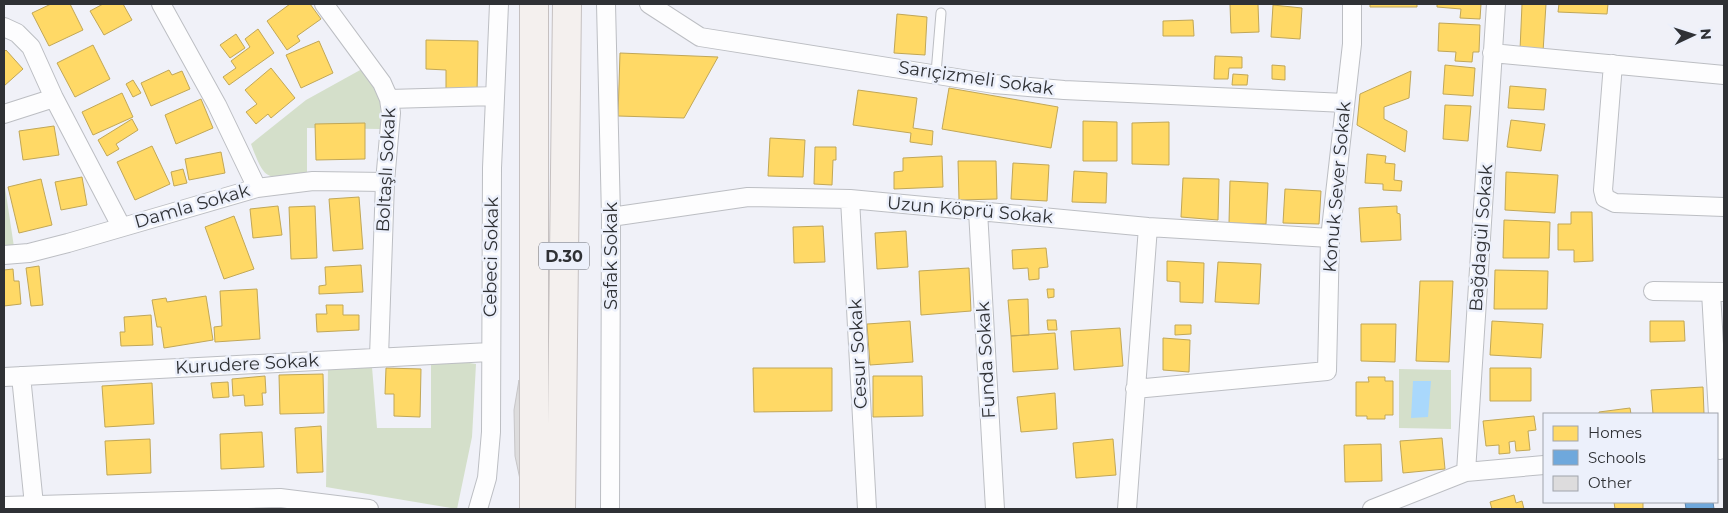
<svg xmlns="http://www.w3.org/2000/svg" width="1728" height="513" font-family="Montserrat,sans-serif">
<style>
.green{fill:#d4dfca}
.water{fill:#a9d8fc}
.homes{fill:#ffd966;stroke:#c1a757}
.schools{fill:#6fa8dc;stroke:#5c84aa}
.building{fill:#dddcdd;stroke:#c7c6c8}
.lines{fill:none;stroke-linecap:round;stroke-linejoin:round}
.service-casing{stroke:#bcbec3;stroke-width:11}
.minor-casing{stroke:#bcbec3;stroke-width:20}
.trunk-casing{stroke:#c5c0c0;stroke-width:30}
.service{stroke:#fdfdfe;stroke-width:9}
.minor{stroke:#fdfdfe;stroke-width:18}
.trunk{stroke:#f4f0ee;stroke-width:28}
.labels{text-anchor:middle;stroke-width:5;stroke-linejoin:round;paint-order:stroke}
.shield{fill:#ecf0fb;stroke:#686a70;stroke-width:1}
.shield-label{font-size:16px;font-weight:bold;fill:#2f3135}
.street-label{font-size:18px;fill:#2f3135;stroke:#ecf0fb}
</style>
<rect width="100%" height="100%" fill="#f0f1f8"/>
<path class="green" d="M362,69C383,94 381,97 380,129L307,128V175C266,178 266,184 251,144L306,100Z
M4,187H5L14,247L4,248Z
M431,357L476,364L472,437L457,509L326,487L328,369L372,367L377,428H431Z
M1399,369L1451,370V429L1399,428Z"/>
<path class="water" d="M1413,381H1431L1428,417L1411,418Z"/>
<path class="homes" d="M51,4H70L83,30L49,46L32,13Z
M103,4H123L132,20L104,35L90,11Z
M290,4H310L321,19L297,36L300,41L287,50L267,21Z
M1230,4H1258L1259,32L1231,33Z
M1370,4H1417V7H1370Z
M1437,4H1481L1480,19L1460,18L1461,9L1437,7Z
M1522,4H1546L1543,52L1520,50Z
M1559,4H1608L1607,14L1558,12Z
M1273,5L1302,8L1300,39L1271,37Z
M897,14L927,17L925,55L894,53Z
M1193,20L1194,36H1163V21Z
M1439,23L1480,25L1479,52H1473L1472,62L1455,61L1456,52L1438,51Z
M258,29L274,53L229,85L223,77L236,68L231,61L250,47L245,39Z
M236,34L245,48L230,58L220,45Z
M426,40L478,41L477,93H446V70L426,69Z
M319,41L333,73L301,88L286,55Z
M93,45L110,79L75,97L57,63Z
M6,50L23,69L4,86V52Z
M620,53L718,57L684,118L618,116Z
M1215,56L1242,57V68H1229L1228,79H1214Z
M1272,65L1285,66V80L1272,79Z
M1445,65L1475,68L1473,96L1443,94Z
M271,68L295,98L271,118L268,114L256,124L246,112L257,104L245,90Z
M169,70L172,75L182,71L190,89L151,106L141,83Z
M1411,71L1409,98L1384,107V119L1407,131L1405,152L1357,125L1360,94Z
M1233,74L1248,75L1247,85H1232Z
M133,80L141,93L133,97L126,84Z
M1510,86L1546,89L1544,110L1508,108Z
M949,88L1058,107L1051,148L942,129Z
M858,90L917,98L913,128L933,131L932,145L910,142L911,133L853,125Z
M122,93L133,117L93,135L82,112Z
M201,99L213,128L176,144L165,115Z
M1445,105L1471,106L1468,141L1443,139Z
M132,119L138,130L116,144L119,149L107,156L98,140Z
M1511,120L1545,124L1541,151L1507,147Z
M1083,121L1117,122V161H1083Z
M1169,122V165L1132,164V123Z
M365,123V159L316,160L315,124Z
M54,126L59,155L23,160L19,131Z
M770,138L805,140L803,177L768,176Z
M152,146L170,184L135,200L117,162Z
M815,147H836V160H833L832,185L814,184Z
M221,152L225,173L189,180L185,159Z
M1367,154L1386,156L1385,163L1395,164L1394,180L1402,181L1401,191L1383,190V184L1365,183Z
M942,156L943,187L894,189V172L903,171V158Z
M958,161H996L997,199L959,200Z
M1013,163L1049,165L1047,201L1011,199Z
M183,169L187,183L174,186L171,172Z
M1074,171L1107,173L1106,203L1072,202Z
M1506,172L1558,175L1555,213L1505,210Z
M82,177L87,205L61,210L55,182Z
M1183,178L1219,179L1218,220L1181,217Z
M41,179L52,225L19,233L8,187Z
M1230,181L1268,183L1266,224L1229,223Z
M1285,189L1321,191L1319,224L1283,223Z
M359,197L363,249L333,251L329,199Z
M278,206L282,235L253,238L250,209Z
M315,206L317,258L291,259L289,207Z
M1397,206V213L1400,214L1401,240L1361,242L1359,208Z
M1571,212H1592L1593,261L1574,262V250H1558V224H1571Z
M234,216L254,269L224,279L205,227Z
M1504,220L1550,222L1549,258H1503Z
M823,226L825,262L794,263L793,227Z
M906,231L908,267L877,269L875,233Z
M1046,248L1048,267L1039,268V279L1029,280L1028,268L1013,269L1012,250Z
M1167,261L1204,263L1203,303L1180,302V282L1167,281Z
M1218,262L1261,264L1259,304L1215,302Z
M361,265L363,292L319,294V286L326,285L325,267Z
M39,266L43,305L31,306L26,268Z
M969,268L971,311L921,315L919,271Z
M13,269L14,281H19L21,304L4,306V270Z
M1495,270L1548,271L1547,309H1494Z
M1420,281H1453L1449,362L1416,361Z
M257,289L260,339L215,342L214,327L222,326L220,291Z
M1047,289H1054V297L1048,298Z
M206,296L213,340L164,348L161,327H157L152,300L166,298L167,302Z
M1028,299L1029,335L1011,336L1008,300Z
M326,305H343V315H359V330L317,332L316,314H327Z
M151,315L153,345L121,346L120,332H125L124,317Z
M1047,320H1056L1057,330H1048Z
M910,321L913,362L870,365L867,324Z
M1492,321L1543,324L1541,358L1490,355Z
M1650,321H1684L1685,341L1650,342Z
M1361,324H1396L1395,362L1361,361Z
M1175,325H1191V334L1175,335Z
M1120,328L1123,366L1074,370L1071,331Z
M1055,333L1058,369L1013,372L1011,336Z
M1163,338L1190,340L1189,372L1163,370Z
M386,368L421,369L420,417L394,416V394H385Z
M753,368H832V411L754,412Z
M1490,368H1531V401H1490Z
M323,374L324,413L280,414L279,375Z
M265,376L266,393H262L263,405L245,406L244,395L233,396L232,379Z
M873,376H922L923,416L873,417Z
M1368,377H1385V381H1393V415H1385V419H1367V416H1356V382H1369Z
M228,382L229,397L213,398L211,383Z
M152,383L154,424L105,427L102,386Z
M1703,387L1704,414H1653L1651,390Z
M1055,393L1057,429L1021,432L1017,397Z
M1630,408L1631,414H1599V412Z
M1534,416L1536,430L1528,431L1530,450L1516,451L1515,441L1509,442L1510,453L1499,454V445L1486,446L1483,421Z
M321,426L323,472L297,473L295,428Z
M262,432L264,467L221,469L220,434Z
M1442,438L1445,469L1403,473L1400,441Z
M150,439L151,473L107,475L105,441Z
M1113,439L1116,475L1076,478L1073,443Z
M1381,444L1382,481L1345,482L1344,445Z
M1514,495L1516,503L1522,501L1524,509H1492L1490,502Z
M1614,502H1643V509H1615Z"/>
<path class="schools" d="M1685,502H1713L1714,509H1686Z"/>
<path class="building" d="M519,380L521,484L515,456L514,410Z"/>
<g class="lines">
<g class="service-casing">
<path id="service" d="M936,73L941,13"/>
</g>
<g class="minor-casing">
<path id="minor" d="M161,4L217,105L257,188
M324,4L382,83L389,99L391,113L385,182L379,357
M606,4L611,217L610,509
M649,4L700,37L994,84L1064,90L1345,103
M4,27L17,33L31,47L54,98L121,226
M1492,53L1724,75
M1613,64L1603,190L1605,198L1615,203L1724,207
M389,99L495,96
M4,114L54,98
M850,199L867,509
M978,211L995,509
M611,217L748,197L850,199L1148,227L1330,238
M4,255L29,253L68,243L257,188L313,181L385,182
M1653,291L1724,292
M1711,292L1720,450
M21,376L34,505
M4,377L490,352
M1135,389L1327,371L1330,238L1352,44V4
M1466,472L1496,4
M4,506L280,498L369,509
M478,509L487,478L491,432L492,168L499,4
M1127,509L1148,227
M1372,509L1466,472L1544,465"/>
</g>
<g class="trunk-casing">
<path id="trunk" d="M534,509V4
M561,509L567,4"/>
</g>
<use href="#service" class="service"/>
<use href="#minor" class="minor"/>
<use href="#trunk" class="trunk"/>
</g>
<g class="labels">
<rect class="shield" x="539" y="242.5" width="50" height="27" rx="4"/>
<g class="shield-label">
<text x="564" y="262">D.30</text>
</g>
<g class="street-label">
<text transform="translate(976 78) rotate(8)" y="6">Sarıçizmeli Sokak</text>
<text transform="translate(386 170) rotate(-87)" y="6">Boltaşlı Sokak</text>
<text transform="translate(1337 187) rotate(-85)" y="6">Konuk Sever Sokak</text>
<text transform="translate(192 206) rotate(-16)" y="6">Damla Sokak</text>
<text transform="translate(970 210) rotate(5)" y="6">Uzun Köprü Sokak</text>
<text transform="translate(1481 238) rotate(-86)" y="6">Bağdagül Sokak</text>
<text transform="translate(611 256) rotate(-90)" y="6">Safak Sokak</text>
<text transform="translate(491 257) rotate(-89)" y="6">Cebeci Sokak</text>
<text transform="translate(858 354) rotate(-93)" y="6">Cesur Sokak</text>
<text transform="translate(986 360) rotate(-93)" y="6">Funda Sokak</text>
<text transform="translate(247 364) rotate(-3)" y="6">Kurudere Sokak</text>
</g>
</g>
<rect width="1728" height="513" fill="none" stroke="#2f3135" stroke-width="10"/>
<rect x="1543" y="413" width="175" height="90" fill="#ecf0fb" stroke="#a0a4ac"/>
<rect x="1553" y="426" width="25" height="15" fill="#ffd966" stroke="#a0a4ac"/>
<text x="1588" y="438" font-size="15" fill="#2f3135">Homes</text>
<rect x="1553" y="450" width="25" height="15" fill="#6fa8dc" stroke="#a0a4ac"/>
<text x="1588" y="463" font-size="15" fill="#2f3135">Schools</text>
<rect x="1553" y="476" width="25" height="15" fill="#dddcdd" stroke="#a0a4ac"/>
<text x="1588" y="488" font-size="15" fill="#2f3135">Other</text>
<g transform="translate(1693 35) rotate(86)" stroke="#ecf0fb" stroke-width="4" paint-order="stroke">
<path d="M0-4L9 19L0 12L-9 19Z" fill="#2f3135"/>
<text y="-8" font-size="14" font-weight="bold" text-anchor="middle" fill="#2f3135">N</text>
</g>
</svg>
